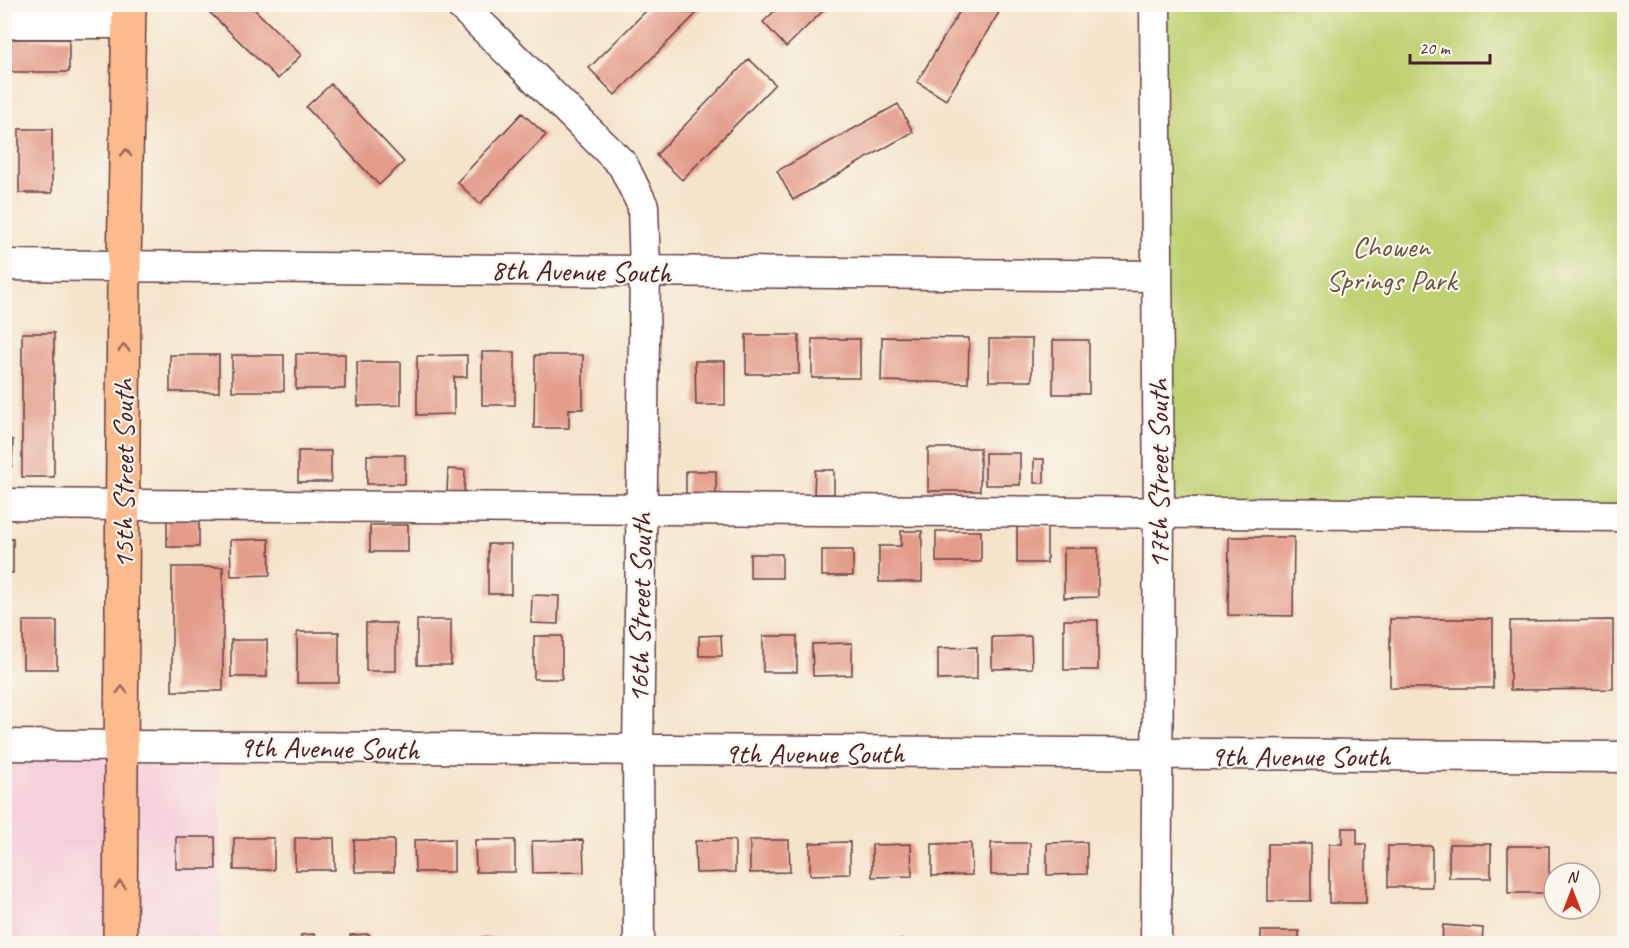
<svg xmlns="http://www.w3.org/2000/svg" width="1629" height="948" font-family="Caveat,sans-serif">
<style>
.built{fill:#f5cfdb}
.green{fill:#c0d173;stroke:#85784f;stroke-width:1.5}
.building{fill:#e39b8a}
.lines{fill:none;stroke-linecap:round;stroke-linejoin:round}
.minor-casing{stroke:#643d43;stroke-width:33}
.major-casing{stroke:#643d43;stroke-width:36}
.minor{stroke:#fff;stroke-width:30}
.major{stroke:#fbbb8d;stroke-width:33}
.oneway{stroke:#9a6557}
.labels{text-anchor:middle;stroke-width:4.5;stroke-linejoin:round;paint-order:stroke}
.park-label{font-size:30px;fill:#6d5441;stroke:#fbf7ec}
.street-label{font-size:30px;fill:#4a1f2b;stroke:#fbf7ec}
</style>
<rect width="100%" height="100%" fill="#fbf7ec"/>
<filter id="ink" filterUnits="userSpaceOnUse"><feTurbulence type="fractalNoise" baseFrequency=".0167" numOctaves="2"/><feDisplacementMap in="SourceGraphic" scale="12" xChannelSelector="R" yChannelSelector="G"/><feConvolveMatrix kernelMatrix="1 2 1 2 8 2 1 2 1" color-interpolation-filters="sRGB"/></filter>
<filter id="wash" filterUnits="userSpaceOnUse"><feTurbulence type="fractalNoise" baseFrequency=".008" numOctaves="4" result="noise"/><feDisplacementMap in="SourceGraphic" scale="24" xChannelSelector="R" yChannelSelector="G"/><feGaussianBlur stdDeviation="1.35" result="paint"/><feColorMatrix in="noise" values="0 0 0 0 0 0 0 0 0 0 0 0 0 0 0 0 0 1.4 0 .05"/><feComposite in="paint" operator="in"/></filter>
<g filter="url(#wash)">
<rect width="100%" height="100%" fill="#f5e4cc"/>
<path class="built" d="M5,745L220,746V943L5,944Z"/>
<path class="green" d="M1155,5H1624V516L1159,511Z"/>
<g id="blocks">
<path class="building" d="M28,4H64V13H28Z
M201,4H249L301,55L278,79Z
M653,4H706L615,95L589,68Z
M782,4H830L786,47L763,22Z
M964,4H1004L946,100L917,82Z
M10,39H69V72H10Z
M749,59L775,84L682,180L656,155Z
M331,84L404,162L379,185L306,107Z
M898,104L913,132L793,200L777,171Z
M522,113L546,135L480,204L457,182Z
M4,129H7V161H4Z
M19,129H52V193H19Z
M22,333H54V477H22Z
M746,335H799V374H746Z
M882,337L969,338L968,383L881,381Z
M812,339H860V378H812Z
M989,339H1032V381H989Z
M1053,340H1089V394H1053Z
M482,352H515V405H482Z
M296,354H345V389H296Z
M170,355H219V392H170Z
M232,355H284V391H232Z
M467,355V377H454V414L417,415V356Z
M535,355H583V409H569V428H534Z
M695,361H725V405H696Z
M357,362H401V405L358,406Z
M4,439L13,440L12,466L4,465Z
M928,448H980V491H928Z
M298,451H331V482H298Z
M985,453H1020V485H985Z
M367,455H405V484H367Z
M1034,459H1044V483H1034Z
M448,469L465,470L464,495L447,494Z
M815,470H834V494H814Z
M686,471H716V497H686Z
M167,517H199V547H167Z
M370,525H408V552H370Z
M1017,527H1047V563H1017Z
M901,531H922V582H879V546H901Z
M936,531H981V562H936Z
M1229,537H1294L1293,616L1228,615Z
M4,539H13V573H4Z
M269,539L270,575L231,576L230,540Z
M488,544H511V594H488Z
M1064,548H1098V597L1064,598Z
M822,550H853V576H822Z
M750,554H782V578H750Z
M172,567H223V691H172Z
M532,595L559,596L558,624L531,623Z
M1390,619H1493V688H1390Z
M417,620H451V665H417Z
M1064,620H1098V670H1064Z
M1613,620V689L1510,690V621Z
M23,621H57V669H23Z
M366,623H396V671H366Z
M297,632H339V683H297Z
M721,635L722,656H699V636Z
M534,636H562V679H534Z
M763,636H797V672H763Z
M1031,636L1032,668L992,669V637Z
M231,640H267V677H231Z
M852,643V675L813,676L812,644Z
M977,647V679L938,680V648Z
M1342,828H1357V844H1366V903H1329V844H1342Z
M176,837H215L216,869H176Z
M234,838H274V870H234Z
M295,838H334L335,870H295Z
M454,839V872H415L414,840Z
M354,840H394V872H355Z
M475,840H515V872H476Z
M583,840L584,872L533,873L532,841Z
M735,840V872L696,873L695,841Z
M750,840H789L790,872L750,873Z
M850,842V874L810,875V843Z
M1087,842V874L1047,875V843Z
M971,843L972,875L932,876V844Z
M991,843H1030V875H991Z
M911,844L912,876L872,877V845Z
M1268,844H1311V901H1268Z
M1449,844H1491V878H1449Z
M1388,846H1432V887H1388Z
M1508,846H1549V893H1508Z
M1443,925L1483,928L1482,944H1442Z
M1261,931H1299V944H1261Z
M314,934L315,944H301V935Z
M369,934L370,944H351L350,935Z
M481,937L498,938V944H481Z
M235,938H248L247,944H234Z
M423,938L436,939V944H422Z
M700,938L717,939V944H700Z
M812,940L834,941V944H812Z
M836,940L861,941V944H836Z
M896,940H913V944H896Z
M758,941H774V944H758Z
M872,941L892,942V944H872Z"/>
</g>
</g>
<g filter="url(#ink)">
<use href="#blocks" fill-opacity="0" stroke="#643d43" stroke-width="1.5"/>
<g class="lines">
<g class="minor-casing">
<path id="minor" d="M460,4L623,165L643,206L645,272L638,751L639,944
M1155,4L1159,511L1156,944
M4,23H129
M4,265L1157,276
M4,504L1624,516
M4,745L1624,757"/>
</g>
<g class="major-casing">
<path id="major" d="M120,944L124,267L129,4"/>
</g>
<use href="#minor" class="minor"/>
<use href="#major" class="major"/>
</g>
<defs><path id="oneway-chevron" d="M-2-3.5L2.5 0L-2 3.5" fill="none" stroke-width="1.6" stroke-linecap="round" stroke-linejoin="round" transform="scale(1.5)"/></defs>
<g class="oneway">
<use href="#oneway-chevron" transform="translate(126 153) rotate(-89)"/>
<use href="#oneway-chevron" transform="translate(124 348) rotate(-90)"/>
<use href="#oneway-chevron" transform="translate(122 690) rotate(-90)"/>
<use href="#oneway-chevron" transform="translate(120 885) rotate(-90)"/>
</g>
</g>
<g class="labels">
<g class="park-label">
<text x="1391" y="256">Chowen<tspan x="1391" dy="34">Springs Park</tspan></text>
</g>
<g class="street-label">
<text transform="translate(581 271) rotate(1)" y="10">8th Avenue South</text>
<text transform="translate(123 474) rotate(-90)" y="10">15th Street South</text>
<text transform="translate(1158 474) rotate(-90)" y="10">17th Street South</text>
<text transform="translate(640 608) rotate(-89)" y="10">16th Street South</text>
<text transform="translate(329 748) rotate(1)" y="10">9th Avenue South</text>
<text x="814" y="763">9th Avenue South</text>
<text x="1300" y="766">9th Avenue South</text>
</g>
</g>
<rect width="1629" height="948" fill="none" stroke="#fbf7ec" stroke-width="24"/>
<g transform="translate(1572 891)"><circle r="28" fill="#fbf7ec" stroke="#b4a19f" stroke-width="1.5"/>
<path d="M0-4.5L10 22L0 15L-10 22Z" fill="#c8321e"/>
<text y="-9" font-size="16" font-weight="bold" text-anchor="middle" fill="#4a1f2b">N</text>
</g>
<path d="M1410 54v9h80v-9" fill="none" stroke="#4a1f2b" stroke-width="3"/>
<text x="1419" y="54" font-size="18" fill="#4a1f2b" stroke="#fbf7ec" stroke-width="4.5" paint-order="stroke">20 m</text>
</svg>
